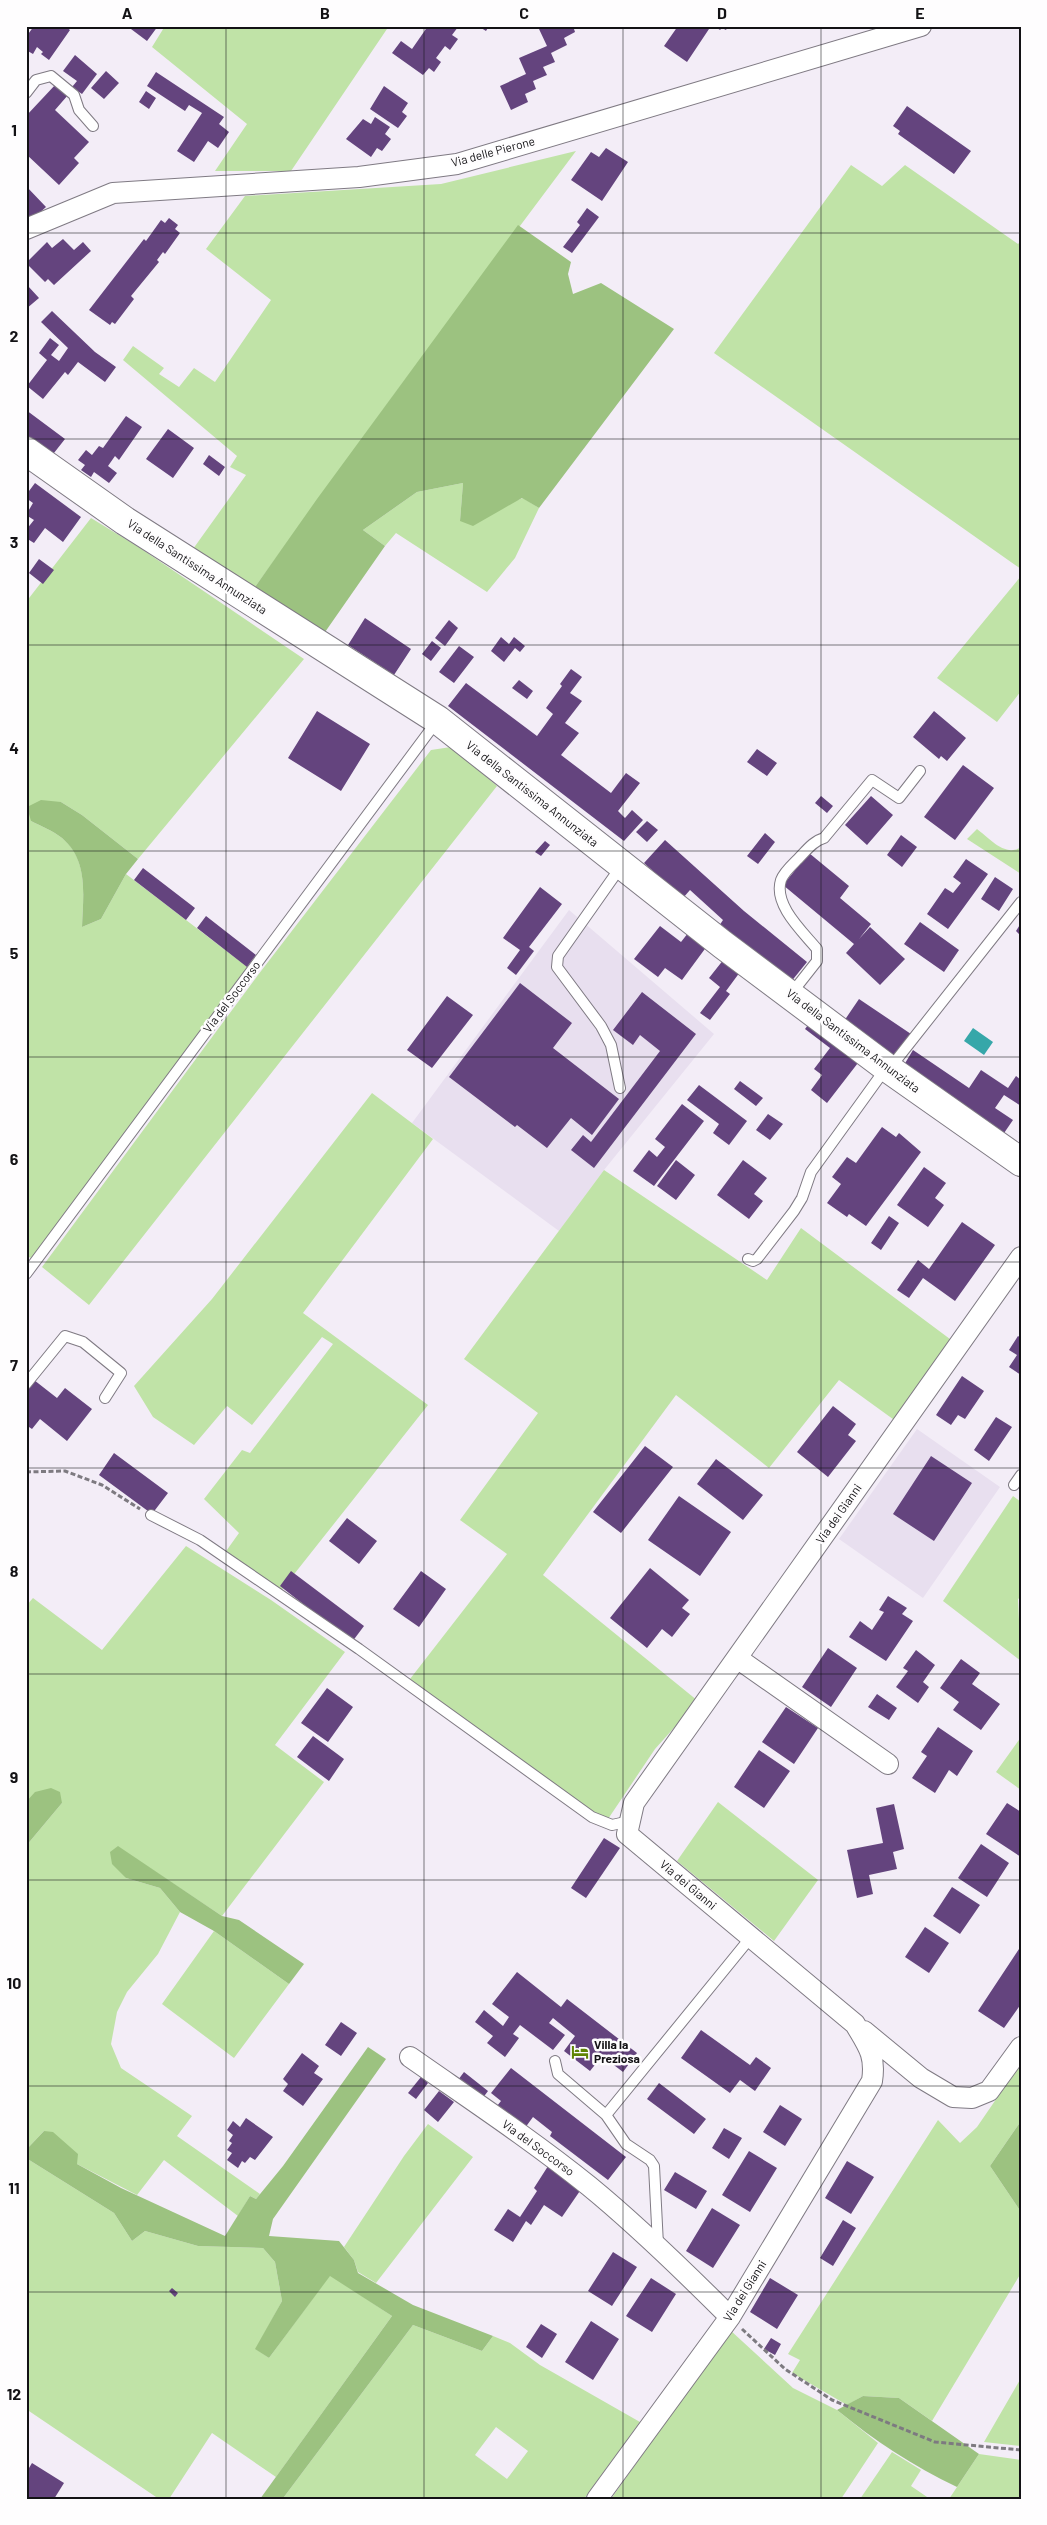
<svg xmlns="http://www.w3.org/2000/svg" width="1047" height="2525" font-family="Barlow,sans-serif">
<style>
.built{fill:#e8dfef}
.green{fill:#c0e3a7;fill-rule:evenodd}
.forest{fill:#9cc280}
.water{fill:#36a7a9}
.building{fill:#64447e}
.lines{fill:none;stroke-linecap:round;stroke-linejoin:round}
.lane-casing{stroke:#7f7a83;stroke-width:12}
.street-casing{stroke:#7f7a83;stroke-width:22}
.secondary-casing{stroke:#7f7a83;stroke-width:30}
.path{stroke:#7d7a80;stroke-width:3;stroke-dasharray:5 2.5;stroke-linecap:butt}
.lane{stroke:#fff;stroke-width:10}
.street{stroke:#fff;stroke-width:20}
.secondary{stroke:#fff;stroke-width:28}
.grid{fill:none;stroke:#131215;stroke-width:1;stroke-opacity:0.55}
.labels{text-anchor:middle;stroke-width:5;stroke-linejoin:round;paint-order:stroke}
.street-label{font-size:12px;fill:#131215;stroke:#fefdfe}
.poi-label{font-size:12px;font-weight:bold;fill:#131215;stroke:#fefdfe;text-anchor:start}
.neatline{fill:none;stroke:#131215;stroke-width:2}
.grid-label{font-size:16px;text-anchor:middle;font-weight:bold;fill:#131215}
</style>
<rect width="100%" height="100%" fill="#f3edf7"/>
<path class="built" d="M569,910L714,1034L604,1170L559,1231L412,1123Z
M917,1429L1000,1487L923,1598L839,1539Z"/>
<path class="green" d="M165,26H389L291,171H215L247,124L152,47Z
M576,151L396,392L255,587L193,549L246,475L230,467L237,456L123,360L133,346L164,368L159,374L179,387L194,368L215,382L271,300L206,249L245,196L441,184Z
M851,165L882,186L905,165L1018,244L1021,241V569L714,353Z
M463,483L460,521L523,498L539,508L515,558L487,592L396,533L385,546L363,530L417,492Z
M91,518L140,548L304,659L138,859L82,815L61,802L31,821C41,826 53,831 62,838C89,860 83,896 82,927L101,919L126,874L250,969L34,1259L26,1256V602Z
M1021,576V691L997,722L937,678Z
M451,747L497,786L89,1305L42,1267L258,975L431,750Z
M977,829C989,838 1006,858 1021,847V874L967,839Z
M372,1093L433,1139L303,1313L428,1405L280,1592L224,1554L239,1533L204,1499L242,1450L250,1453L333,1344L322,1337L252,1425L227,1406L194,1445L153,1417L134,1386L212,1299Z
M604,1170L767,1280L801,1228L954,1342L897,1422L839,1380L769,1468L676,1395L543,1575L698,1701L655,1749L606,1822L410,1679L507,1554L460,1520L538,1413L464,1359Z
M1013,1496L1021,1502V1597L1018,1599L1021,1661L943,1601Z
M186,1546L271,1600L345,1652L275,1745L324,1782L222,1916L118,1847L126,1878L160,1888L180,1912L158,1954L127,1992L117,2012L111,2044L121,2068L192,2116L177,2136L260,2194L256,2199L250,2196L238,2216L164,2160L137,2195L77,2164L44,2131L26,2150V1846L62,1803L26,1802V1606L33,1598L102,1650Z
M1021,1737V1790L996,1772Z
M718,1802L818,1880L774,1941L677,1861Z
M214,1931L289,1984L234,2058L162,2004Z
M1021,2063V2121L990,2166L1021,2212V2273L932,2421L899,2398L863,2396L847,2405L792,2373L800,2360L788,2354L938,2120L960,2143L977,2127Z
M428,2124L473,2157L376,2283L358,2272L354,2260L344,2247L404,2156Z
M26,2158L114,2213L132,2241L145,2231L198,2246L263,2248L275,2262L282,2301L256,2349L269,2358L330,2275L392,2316L276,2477L212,2433L169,2499H159L26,2409Z
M413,2325L482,2351L493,2336L510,2343L540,2365L640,2422L584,2499H286L284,2497ZM496,2427L528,2451L507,2479L475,2455Z
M730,2330L793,2388L837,2410L878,2443L841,2499H611Z
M1021,2378V2446L984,2442Z
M892,2452L921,2470L911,2486L930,2499H860Z
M979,2454L1021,2460V2499H949Z"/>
<path class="forest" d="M518,225L571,262L568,274L573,294L601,283L674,329L539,508L522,498L473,526L460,521L463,483L417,492L363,530L385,546L323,635L255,587L317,499Z
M41,800L61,802L82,815L138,859L126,874L101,919L82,927C83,896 89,861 62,838C53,831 41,826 31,821L27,807Z
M51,1788L60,1792L62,1803L26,1846V1802L35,1792Z
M118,1846L222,1916L239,1920L304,1964L289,1984L214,1931L180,1912L160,1888L126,1878L112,1864L110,1852Z
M368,2047L386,2059L273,2219L269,2236L339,2241L354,2260L358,2273L413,2305L493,2336L482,2351L413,2325L284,2497L286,2499H260L392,2316L330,2276L269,2358L255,2349L282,2301L275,2262L263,2248L198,2246L145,2231L132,2241L114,2213L26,2158V2150L44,2131L53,2132L78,2154L77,2164L121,2188L225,2236L250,2196L256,2199L283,2166Z
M1021,2121V2212L990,2166Z
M863,2396L899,2398L979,2454L957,2487C913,2466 875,2441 837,2410Z"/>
<path class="water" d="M973,1028L993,1042L984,1055L964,1041Z"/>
<path class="building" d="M34,26H65L70,30L49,60L41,54L43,52L37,47L33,54L26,50V37Z
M127,26H158L147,41Z
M428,26H456L458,27L452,35L458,39L450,50L445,46L436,58L441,62L434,72L429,68L423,75L392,53L401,41L412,49Z
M478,26H489L486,31Z
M546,26H573L575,32L564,38L567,45L551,53L555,62L543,67L547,75L533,81L536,89L525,94L528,102L511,110L500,86L526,74L519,58L547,46L539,29Z
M678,26H711L687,62L664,46Z
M714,26H728L726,30L722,28L720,30Z
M75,55L97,74L82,94L72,87L77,81L63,71Z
M106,71L119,83L104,99L91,88Z
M156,72L224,117L219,124L229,132L218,148L208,141L194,162L177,151L202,113L189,105L185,111L147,86Z
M56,84L68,95L55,110L89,142L74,158L79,163L59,185L26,154V116Z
M384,86L408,103L402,112L407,116L398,128L370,109Z
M146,91L156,98L149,109L139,102Z
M907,106L971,151L954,174L898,134L900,131L893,126Z
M375,117L390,127L385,134L391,139L382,151L377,148L371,157L346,139L363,119L371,124Z
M606,148L628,162L602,201L571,180L591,152L599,157Z
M26,186L46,207L26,225Z
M587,208L599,217L572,253L563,247L580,225L577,222Z
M169,218L178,225L175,229L180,233L165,254L163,252L157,260L159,262L131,296L134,299L115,324L112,322L110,325L89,310L144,239L146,241L161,220L165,223Z
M63,239L74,250L83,242L91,251L54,285L48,279L45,282L26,263L47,242L52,248Z
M28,286L39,298L26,309V288Z
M52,311L95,352L116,367L105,382L78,362L68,375L65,372L43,399L27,386L47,360L39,353L50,338L59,345L51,355L59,361L68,348L41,322Z
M26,410L65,439L50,458L26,439Z
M126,416L142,427L119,460L115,456L108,466L117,473L109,483L94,472L91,477L81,470L85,465L78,460L86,450L92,455L99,446L103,448Z
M168,429L194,448L173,478L146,459Z
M209,455L225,467L219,476L203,464Z
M35,483L81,517L63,542L45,528L34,543L26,538V530L34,520L26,515L33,503L26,498V495Z
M39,559L54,570L43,584L29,573Z
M365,618L411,649L394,675L348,645Z
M449,620L458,628L445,646L435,638Z
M501,637L509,644L514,637L525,646L520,652L515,648L504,662L491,651Z
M432,641L441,648L431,661L422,654Z
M459,646L474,657L454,683L439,672Z
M571,669L582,677L570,693L582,701L565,723L579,733L561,755L611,793L626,773L640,783L618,811L625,818L632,810L643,820L624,841L448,706L466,683L537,736L553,714L546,708L562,686L560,684Z
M519,680L533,691L527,699L512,688Z
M317,711L370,744L341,791L288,758Z
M934,711L966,738L947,761L941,756L939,759L913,737Z
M757,749L777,763L767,776L747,762Z
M963,765L994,788L955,840L924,817Z
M821,796L833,806L827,813L815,803Z
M871,796L893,815L867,845L845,825Z
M647,821L658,830L647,842L636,832Z
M765,833L775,842L758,864L747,856Z
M901,835L917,847L902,867L887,855Z
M665,840L744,911L807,962L790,983L719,926L723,920L690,890L683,898L644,863Z
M545,841L550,845L541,856L535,852Z
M809,853L849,886L840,898L871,924L859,939L870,927L905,959L880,985L846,953L854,944L783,885Z
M966,859L988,874L948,929L927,914L945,888L953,893L961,883L953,877Z
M143,868L195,908L186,920L134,880Z
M995,877L1013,889L999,911L981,899Z
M540,887L562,904L529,947L534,951L516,975L507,968L520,950L503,938Z
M206,916L256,955L247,967L197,928Z
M920,922L959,950L944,972L904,944Z
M1021,923V936L1016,931Z
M660,926L681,942L692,928L710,942L682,980L665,968L658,977L634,959Z
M724,959L740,972L726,991L730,994L710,1020L700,1013L720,987L709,978Z
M520,983L572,1023L553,1048L619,1099L592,1135L571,1118L547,1148L517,1125L515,1127L449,1077Z
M642,992L696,1034L594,1168L571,1150L583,1135L591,1142L660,1051L640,1035L633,1045L613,1030Z
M447,996L473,1015L432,1068L407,1050Z
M859,999L911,1034L894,1059L842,1024Z
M811,1021L861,1059L827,1103L811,1090L822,1075L814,1069L830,1048L805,1029Z
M913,1050L969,1088L981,1070L1008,1088L1016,1076L1021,1080V1106L1004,1095L995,1108L1013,1120L1002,1136L904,1065Z
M740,1081L763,1098L756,1106L734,1089Z
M699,1085L747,1121L729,1145L713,1133L719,1124L687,1100Z
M682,1104L704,1121L654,1186L633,1171L649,1150L657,1157L665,1147L655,1139Z
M768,1114L783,1124L770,1140L756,1130Z
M882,1127L896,1137L899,1133L921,1152L866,1226L849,1214L847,1217L827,1203L841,1184L832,1177L847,1157L856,1163Z
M676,1160L695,1175L676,1200L657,1186Z
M743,1160L767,1178L754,1194L763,1201L749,1219L717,1195Z
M924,1167L946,1183L935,1198L944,1205L928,1227L897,1205Z
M889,1216L899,1223L881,1250L871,1243Z
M962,1222L995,1245L955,1301L923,1278L909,1298L897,1290L918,1260L929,1269Z
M1018,1336L1021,1338V1375L1009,1367L1017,1355L1009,1350Z
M962,1376L984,1391L965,1419L958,1415L951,1425L936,1415Z
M34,1380L57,1398L65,1388L92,1409L67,1441L40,1419L32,1429L26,1425V1390Z
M833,1406L856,1424L848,1435L856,1441L828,1477L797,1452Z
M996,1417L1012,1427L989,1461L974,1450Z
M645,1446L673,1467L621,1533L593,1512Z
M114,1453L168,1493L152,1514L99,1475Z
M931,1456L972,1483L934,1541L893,1514Z
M716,1459L763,1495L743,1520L697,1484Z
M679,1496L731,1532L700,1576L648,1540Z
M347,1518L377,1541L359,1564L329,1541Z
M650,1568L689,1600L682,1608L690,1614L672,1637L662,1629L647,1648L610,1618Z
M291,1571L364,1626L352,1642L280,1586Z
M421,1571L446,1589L419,1627L393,1609Z
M888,1596L907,1608L902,1614L913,1621L886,1661L849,1637L860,1621L872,1630L884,1612L879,1610Z
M828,1648L857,1668L831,1707L802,1687Z
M916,1650L935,1665L923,1682L929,1687L918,1703L896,1687L908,1671L903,1668Z
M961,1659L980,1673L972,1684L1000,1704L981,1730L953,1710L959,1702L940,1688Z
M327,1688L353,1707L328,1742L301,1723Z
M877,1694L897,1708L889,1720L868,1707Z
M786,1707L818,1728L794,1764L762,1742Z
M938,1727L973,1751L957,1776L949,1770L935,1793L912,1778L927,1756L921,1752Z
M313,1736L344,1759L329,1781L297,1757Z
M759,1750L790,1771L764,1808L734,1787Z
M1007,1803L1021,1812V1857L986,1834Z
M894,1804L904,1849L893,1852L897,1869L869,1875L873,1894L857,1898L847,1850L883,1843L876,1808Z
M604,1838L620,1848L586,1898L571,1888Z
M981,1844L1009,1863L987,1897L958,1878Z
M952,1887L980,1905L960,1934L933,1916Z
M925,1927L949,1943L929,1973L905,1957Z
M1021,1946V2004L1004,2028L978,2011Z
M517,1972L561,2007L567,1999L637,2053L623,2072L602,2056L590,2071L564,2051L575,2036L553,2018L549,2023L565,2035L553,2050L520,2025L513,2034L519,2038L505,2057L487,2043L493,2036L475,2022L484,2010L503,2026L509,2017L492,2004Z
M341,2022L357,2033L341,2056L325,2045Z
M701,2030L750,2065L756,2057L771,2068L755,2091L740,2080L730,2093L681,2058Z
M302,2053L319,2066L314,2073L323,2079L303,2106L283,2091L288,2084L283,2079Z
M511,2068L626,2157L608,2180L550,2136L552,2132L533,2117L522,2132L493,2111L501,2101L491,2093Z
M464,2072L488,2091L479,2103L455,2084Z
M421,2077L428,2083L416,2099L408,2093Z
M659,2083L706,2119L694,2134L647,2099Z
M439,2091L454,2102L438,2122L424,2110Z
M780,2105L802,2119L785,2146L763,2132Z
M246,2118L273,2137L255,2160L250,2157L245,2163L242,2161L238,2168L227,2160L232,2153L227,2150L232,2143L229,2141L233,2135L227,2130L233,2121L240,2127Z
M724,2128L742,2138L729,2159L712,2148Z
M749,2151L777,2168L750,2212L722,2195Z
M847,2161L874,2177L851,2214L825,2198Z
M550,2163L584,2185L562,2217L544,2205L531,2225L526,2221L513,2242L494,2230L508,2209L520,2217L537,2191L534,2188Z
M675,2172L707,2191L696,2209L664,2190Z
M712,2208L740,2225L713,2268L686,2251Z
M843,2220L856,2228L833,2266L820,2258Z
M613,2252L637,2267L612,2306L588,2291Z
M651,2278L676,2294L652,2332L626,2316Z
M770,2278L798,2295L777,2329L750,2312Z
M172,2288L178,2293L175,2297L169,2291Z
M591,2321L619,2339L593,2380L565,2362Z
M541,2324L557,2334L542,2358L526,2347Z
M771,2338L781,2344L775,2355L764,2349Z
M32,2463L64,2483L54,2499H26V2473Z"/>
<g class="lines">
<g class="lane-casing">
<path id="lane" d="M26,93L36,80L51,76L74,95L79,110L93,126
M791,994L817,961V949C803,932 773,905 781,880C784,872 792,865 798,859C806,851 813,841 824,838L872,780L899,798L920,771
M890,1068L1021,902
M620,1088L611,1045L601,1026L557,967L558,956L622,865
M748,1259L753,1261L757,1259L794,1211L802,1198L811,1172L886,1068
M26,1274L437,721
M26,1384L65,1336L83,1342L121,1373L105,1398
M1014,1485L1021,1475
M151,1515L200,1540L359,1649L592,1817L612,1825L630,1821
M555,2061L558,2074L606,2115L626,2144L650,2160L654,2166L658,2245
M606,2115L751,1937"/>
</g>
<g class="street-casing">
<path id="street" d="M26,229L113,193L359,177L457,164L921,26
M737,1658L888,1764
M864,2031L921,2078L953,2097L972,2098L989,2091L1021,2047
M410,2057C470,2099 532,2140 589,2186C638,2226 685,2272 730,2317
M597,2499L730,2317L872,2081C876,2055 868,2046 855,2024L627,1834L634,1803L1021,1257"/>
</g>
<g class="secondary-casing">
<path id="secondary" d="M26,451L125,521L438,720L722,944L886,1067L1021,1162"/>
</g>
<path class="path" d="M26,1472L65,1471L102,1485L140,1509
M742,2329L785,2369L832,2400L935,2442L1021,2450"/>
<use href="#lane" class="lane"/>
<use href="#street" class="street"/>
<use href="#secondary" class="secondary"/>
</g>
<path class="grid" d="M226,26V2499M424,26V2499M623,26V2499M821,26V2499M26,233H1021M26,439H1021M26,645H1021M26,851H1021M26,1057H1021M26,1262H1021M26,1468H1021M26,1674H1021M26,1880H1021M26,2086H1021M26,2292H1021"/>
<defs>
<g id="hotel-bare" transform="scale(1.35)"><path d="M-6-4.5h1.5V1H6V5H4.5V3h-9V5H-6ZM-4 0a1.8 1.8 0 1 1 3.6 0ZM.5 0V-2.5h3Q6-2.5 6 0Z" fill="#5f8403" stroke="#fefdfe" stroke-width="2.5" paint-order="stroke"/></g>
</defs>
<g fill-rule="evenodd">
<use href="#hotel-bare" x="580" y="2052"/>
</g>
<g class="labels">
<g class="street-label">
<text transform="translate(493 152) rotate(-15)" y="4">Via delle Pierone</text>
<text transform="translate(197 567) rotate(33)" y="4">Via della Santissima Annunziata</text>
<text transform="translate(532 794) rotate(38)" y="4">Via della Santissima Annunziata</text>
<text transform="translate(232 997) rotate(-53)" y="4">Via del Soccorso</text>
<text transform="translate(853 1041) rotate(37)" y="4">Via della Santissima Annunziata</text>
<text transform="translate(839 1514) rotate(-55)" y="4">Via dei Gianni</text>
<text transform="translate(688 1885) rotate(40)" y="4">Via dei Gianni</text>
<text transform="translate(538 2148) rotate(36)" y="4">Via del Soccorso</text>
<text transform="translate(745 2291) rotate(-58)" y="4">Via dei Gianni</text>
</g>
<g class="poi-label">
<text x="594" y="2049">Villa la<tspan x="594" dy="14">Preziosa</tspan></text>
</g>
</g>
<rect width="1047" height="2525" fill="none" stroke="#fefdfe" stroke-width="55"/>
<rect x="28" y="28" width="992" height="2470" class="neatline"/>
<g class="grid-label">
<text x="127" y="19">A</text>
<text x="325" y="19">B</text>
<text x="524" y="19">C</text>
<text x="722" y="19">D</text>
<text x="920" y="19">E</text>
<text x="14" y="136">1</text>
<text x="14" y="342">2</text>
<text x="14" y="548">3</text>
<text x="14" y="754">4</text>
<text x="14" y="959">5</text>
<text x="14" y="1165">6</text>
<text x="14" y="1371">7</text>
<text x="14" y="1577">8</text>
<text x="14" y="1783">9</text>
<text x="14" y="1989">10</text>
<text x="14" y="2194">11</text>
<text x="14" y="2400">12</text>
</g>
</svg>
